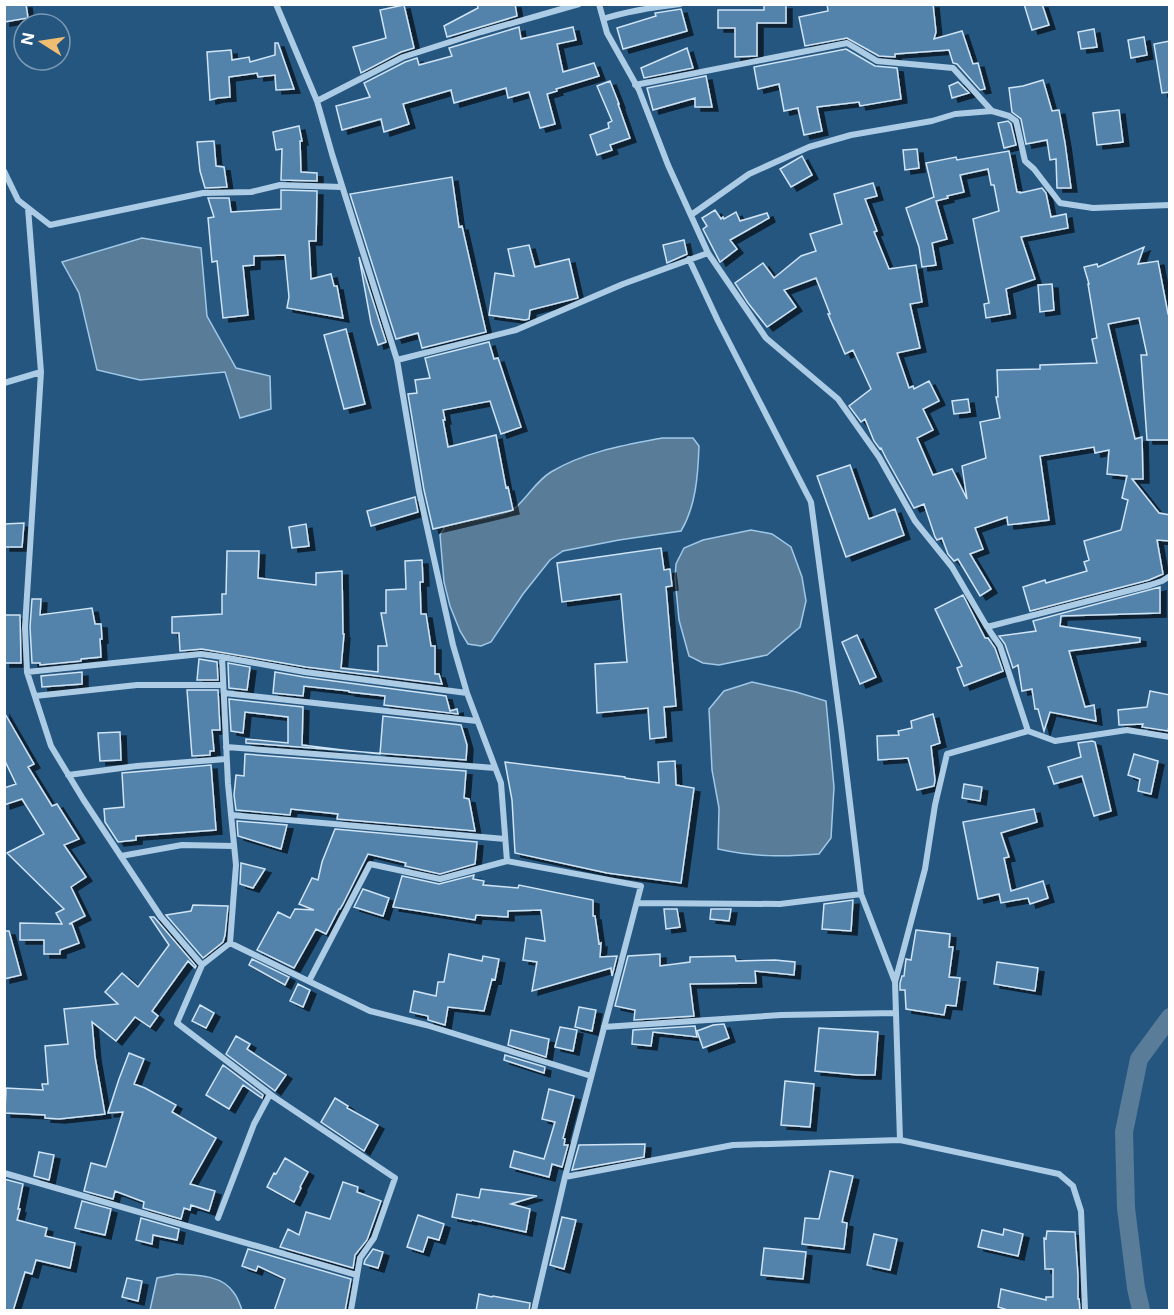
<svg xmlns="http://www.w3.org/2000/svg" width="1174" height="1315" font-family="Inter,sans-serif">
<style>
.water{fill:#597c99;stroke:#a0c8e7;stroke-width:1.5}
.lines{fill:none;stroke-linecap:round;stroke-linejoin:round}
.canal{stroke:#597c99;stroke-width:18}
.building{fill:#5282ab;stroke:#cfe4f5;stroke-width:1.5;filter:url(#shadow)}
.street{stroke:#accce6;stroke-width:6}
</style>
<defs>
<filter id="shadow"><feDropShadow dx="6" dy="4" stdDeviation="0" flood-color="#0009"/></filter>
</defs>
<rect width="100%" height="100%" fill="#255680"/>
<path class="water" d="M142,238L201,248L207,316L236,368L270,376L271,409L240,418L225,372L140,380L97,370L79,293L62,262Z
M662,438H693L699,446C698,475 696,506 681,531L619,540L563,551L550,560L523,594L491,642L481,646L468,644L460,631L450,606L444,582L440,535L447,523C462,522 504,518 515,508C528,497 536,481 551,472C584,452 625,445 662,438Z
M751,530L772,534L791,547L802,577L806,601L800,627L767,655L719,665L703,663L689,656L679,620L675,578L676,564L684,548L703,540Z
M752,682L796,692L826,701L834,787L831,838L819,854C783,857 754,857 718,849L719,808L712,770L709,709L724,691Z
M177,1274C197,1275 223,1275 234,1293C238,1298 240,1305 242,1310H150L157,1278Z"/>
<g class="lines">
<path class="canal" d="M1141,1310L1136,1288L1126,1208L1124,1132L1139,1059L1170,1017"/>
</g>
<path class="building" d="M4,4H26L28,18L4,22Z
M477,4H515L517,16L447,37L444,26L478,8Z
M827,4H933L936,32L934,39L962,31L973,64L978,63L985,89L980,90L957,64L953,63L949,50L895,54V57L879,56L847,38L805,46L799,17L828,11Z
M1024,4H1042L1049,25L1032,30Z
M404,5L414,48L401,52L361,73L353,47L386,38L380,10Z
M764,5H786V23H757V56L735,57V28H718V10H764Z
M681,9L687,31L623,49L617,28L656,16L655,13Z
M519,27L521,39L573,27L576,40L557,44L563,72L594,63L599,76L556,89L557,91L547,94L555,124L540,128L529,92L508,98L506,88L454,103L451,90L403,104L409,124L384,132L381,119L342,130L336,106L370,97L364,83L405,62L417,58L419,65L452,56L449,48Z
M1094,29L1097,47L1081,49L1078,32Z
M1144,37L1147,55L1131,58L1128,40Z
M1170,41V92L1162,93L1154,44Z
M275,43H278L294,89L276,90L275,75L258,77L257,73L229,77L230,97L218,98L210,100L207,52L231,50L232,60L249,57L250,62L275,55Z
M687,48L693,68L644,78L641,68Z
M846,49L875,66L897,68L901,99L860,106L859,102L817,107L822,131L804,135L798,108L784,111L779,84L758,89L754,67Z
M706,76L712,107H695V98L653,110L647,88Z
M1043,80L1052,111L1059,110L1065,143L1071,188H1057L1056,159L1050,160L1047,140L1026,144L1021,119L1012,112L1009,88L1023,86Z
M610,81L619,104H618L630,138L610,145L612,150L597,155L590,135L609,128L608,123L612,121L597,86Z
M958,82L969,93L952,98L949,86Z
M1119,110L1123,142L1097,145L1093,113Z
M1008,121L1011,124L1016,145L1004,148L998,123Z
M299,126L302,141H300L301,172L317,173V181L281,180L282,149L276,150L273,132Z
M214,141L216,166L224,167L227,187L205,188L200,171L197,142Z
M917,149L919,168L905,170L903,150Z
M1009,151L1017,192H1020V193L1042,188L1046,193L1051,217L1066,214L1068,228L1021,237L1035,279L1006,289L1010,314L986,318L984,304L989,303L973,219L999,211L994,185H991L988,169L960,175L964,192L947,196L948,198L936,201L947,239L932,243L936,265L922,267L919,247L906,208L934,197L926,163L956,157L957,160Z
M802,156L812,175L791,187L780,169Z
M452,177L459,227L462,226L486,332L422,348L418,333L396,339L350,194Z
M873,183L877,196L865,199L877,231L874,232L889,269L916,265L922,302L910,304L920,348L897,353L909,388L913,386L914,389L929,381L939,401L923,409L933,430L917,438L933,475L952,469L967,499L962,466L986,458L980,422L1000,418L996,397H998L997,370L1040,369V365L1097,363L1092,339L1097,338L1088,284H1089L1084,267L1097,264L1098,267L1144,247L1138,264L1158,261L1168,314H1170V440H1147L1141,355H1147L1139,318L1108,324L1135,439L1142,437L1143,479H1132L1159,513L1170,515V541L1157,540L1163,574L1149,580L1030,611L1023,587L1045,580L1046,583L1087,571L1084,562L1089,560L1084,541L1121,530L1128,500L1122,498L1127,476L1107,474L1109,450L1095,453L1094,447L1040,456L1049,520L1008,525L1007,517L975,528L983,549L970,554L991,589L980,596L958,559L954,561L948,554L942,538L937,540L935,537L924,504L914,508L886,458L881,448L880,449L874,441L865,419L861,422L849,406L871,389L853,350L845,354L828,314H830L816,278L784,290L796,307L767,327L748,303L735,283L763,263L774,278L801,256L816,251L810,234L842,224L834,194Z
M281,190L317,191L316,241H309L311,279L331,274L334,286H337L343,318L287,308L289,297L285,255L254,256V265L243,266L248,315L223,318L217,261L212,262L208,218L214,217L208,198H229L231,212L281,209Z
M715,210L721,219L723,217L724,219L736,212L740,221L767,213L769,218L730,240L737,249L720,262L703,229L707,226L702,218Z
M684,240L687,254L667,263L663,245Z
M529,245L535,267L569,259L578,298L530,310L529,319L525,320L489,315L495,273L514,276L508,249Z
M359,257L386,342L378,345L371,323Z
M1052,284L1054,310L1040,312L1038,285Z
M346,329L365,404L344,409L324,335Z
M489,342L494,359L498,358L521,427L501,434L490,401L443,410L445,420H443L448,447L496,435L506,488L508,487L513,510L433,529L424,490L408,394L417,393L415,380L430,378L425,358Z
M968,399L970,412L954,414L952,401Z
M850,465L869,519L895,509L904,535L846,557L817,476Z
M415,497L418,512L371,526L367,511Z
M24,523L22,547H4V524Z
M306,524L309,546L292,548L289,527Z
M661,548L664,570L670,569L672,586L666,587L676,706L664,707L666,737L650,739L648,708L597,713L595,664L627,662L621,594L562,602L557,563Z
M227,551H259L258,578L316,585V573L342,571L343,634H344L341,668L378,672V646H387L381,613H386V590L406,589L405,561L422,560L423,582H420L421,614H426L431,646H435V674H439L442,684L306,667L202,649L180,651L179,633H172V617L222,614V594H226Z
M1160,587V613L1061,616L1060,626L1140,638V642L1069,651L1085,707L1094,705L1096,721L1050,712L1044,731L1038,709H1035L1032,689L1022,691L1018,665L1013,668L1005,644L999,636L1036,631L1033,621Z
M963,595L985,638H988L995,648L1003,671L964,686L957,668L962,666L935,609Z
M32,599H41L40,615L92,608L95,624H101L102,639H100L101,657L81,659V661L40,665V663H32L30,627Z
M4,615H20L21,663H4Z
M857,635L876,677L860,684L842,642Z
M199,659L217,662L218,680H197Z
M228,663L250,667L247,690L229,688Z
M82,672V684L42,687L41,676Z
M275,672L304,677L446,696L450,711L457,709L458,714L384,705L385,696L349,692V691L304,686L303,696L273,693Z
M187,690H218L220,730H212L214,751H210V755L192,756Z
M1150,691L1170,695V721L1168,731L1142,727L1143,724L1119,725L1118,710L1147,707Z
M229,699L303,707L302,745L343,750L380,754L383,716L461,725L467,745L466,760L246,743V739L288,743V717L245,712L243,733L231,731Z
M4,712L34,764L28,767L52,806L57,804L79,839L64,845L86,877L71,887L85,916L69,924H72L79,943L60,950V954H44V940H20V923L62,924L56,913L64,909L7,853L44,834L22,799L4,805V788L16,784L4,759Z
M933,714L940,743L931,746L935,780L934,786L917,790L908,758L878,760L877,736L899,735L898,731L912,728L911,721Z
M120,732L121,760L100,761L98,733Z
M1092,741L1095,742L1111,811L1094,816L1082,776L1054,784L1048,767L1081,757L1078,743Z
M245,754L466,771L464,798L469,799L475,831L337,819L338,814L291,809L290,815L236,810L234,795L236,775L244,776Z
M1134,754L1158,761L1151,794L1138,791L1140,779L1128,775Z
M675,761L676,785L694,788L681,883L607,873L515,853L512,800L505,762L625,777V778L659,783L658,762Z
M211,765L216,830L136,836V840L118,842L105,822L104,809L124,807L122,773Z
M964,784L982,787L980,801L962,798Z
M1034,809L1037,822L1001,833L1009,857L1004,858L1011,891L1043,881L1048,898L1030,904L1028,898L1001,903L999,894L978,899L963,822Z
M237,821L287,825L281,849L238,836Z
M335,829L477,842L475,864L440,874L405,866L406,863L368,854L343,904L340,909H339L326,934L316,929L294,968L257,950L278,912L290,918L295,909L314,910L299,904L312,878L318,880L322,862Z
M241,863L265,869L253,888L240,884Z
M474,875L473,879L484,881L483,885L518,888L519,885L593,900V916H595L599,944L601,943L600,957L617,956L612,976L611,968L532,991L537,962L523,960L526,938L545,941L541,910L508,911V917L476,915L475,920L393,907L402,876L439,884Z
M363,889L389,898L383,916L354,907Z
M853,900L851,931L822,929L824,904Z
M193,905L228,906L225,935L223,942L203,958L166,915L191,911Z
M664,909H677L680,927L666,929Z
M711,909H731L729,921L710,919Z
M150,917H154L196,966L195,968L188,961L152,1011L158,1016L150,1027L135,1017L116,1041L92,1022L95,1057L105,1114L59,1119L45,1118V1115L5,1113L6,1088L43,1090L42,1084H48L45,1046L68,1044L64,1009L118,1004L105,992L122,973L138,987L169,945Z
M916,930L950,934L949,947H953L949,977L960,978L956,1006L946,1005L944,1015L906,1009L905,990H900V983L902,976H904L906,959L911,960Z
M4,931H9L21,975L4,979Z
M449,954L482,961L483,956L499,959L495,980L492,979L484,1011L448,1007L445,1025L428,1020V1016L410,1012L414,991L436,996L438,982H444Z
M660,954V966L690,962V957L735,956L736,961L775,960L795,962L794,975L755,971L756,983L690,984L694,1016L634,1020L635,1010L615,1006L628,956Z
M252,959L289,977L285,985L249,965Z
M997,962L1038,968L1035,991L994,984Z
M298,984L310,990L303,1007L290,1001Z
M200,1005L214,1013L206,1028L192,1021Z
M579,1007L596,1010L592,1031L575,1027Z
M724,1024L729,1038L703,1048L697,1031L713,1025Z
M695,1026L697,1037L653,1032L651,1046L632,1044L633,1030Z
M560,1027L577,1030L573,1051L555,1047Z
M819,1028L878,1032L875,1075H858L815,1071Z
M511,1030L549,1039L546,1057L508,1045Z
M236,1036L250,1044L247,1049L286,1075L275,1091L226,1054Z
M129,1053L144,1059L134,1084L145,1088L176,1105L172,1112L216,1138L190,1184L215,1191L209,1211L191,1205L190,1210L184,1208L181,1219L143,1208L144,1202L115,1191L113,1199L84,1191L91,1163L106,1167L123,1112L108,1113L119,1079Z
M505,1055L545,1067L544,1073L504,1060Z
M223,1065L263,1095L262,1098L243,1085L229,1109L206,1095Z
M785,1081L814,1084L810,1127L781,1125Z
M549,1089L574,1096L563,1138L565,1139L564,1145H568L562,1167L552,1164L549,1177L510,1167L514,1151L544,1159L555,1122L542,1119Z
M335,1098L348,1106L347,1108L378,1125L364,1151L321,1122Z
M645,1144L644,1157L572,1170L579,1145Z
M39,1152L54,1155L49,1180L34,1176Z
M285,1158L308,1172L300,1187L301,1188L294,1202L267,1187L274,1173L276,1174Z
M830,1171L853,1176L842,1222L847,1223L844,1249L802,1244L805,1218L819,1219Z
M4,1179L23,1184L18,1209H20L17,1220L47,1228L45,1236L75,1243L70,1268L36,1260L32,1274L25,1272L13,1311H4Z
M343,1182L358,1187L357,1192L381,1201L367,1240L355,1255L353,1268L280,1247L288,1229L299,1235L306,1212L330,1219Z
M481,1189L537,1196L511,1204L530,1209L526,1232L472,1220L471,1221L452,1217L457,1194L479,1198Z
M82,1201L111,1209L105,1235L75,1228Z
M418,1215L444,1224L439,1240L428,1237L423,1252L407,1247Z
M562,1217L576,1220L564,1269L550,1265Z
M141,1218L179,1229L177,1240L153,1235L152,1244L136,1240Z
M1004,1229L1023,1234L1018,1256L978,1247L982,1230L1003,1235Z
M1047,1231L1075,1232L1078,1276V1299H1079L1080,1311H1011L998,1307L1001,1289L1046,1300V1297H1053V1269H1045L1044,1238L1046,1239Z
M874,1234L897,1239L890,1270L867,1265Z
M764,1248L806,1252L803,1279L761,1275Z
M248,1249L351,1279L345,1311H274L285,1279L258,1266L256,1271L242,1266Z
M373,1249L383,1252L378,1268L364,1264L365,1260Z
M127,1278L142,1281L138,1301L122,1297Z
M479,1294L492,1297L493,1296L530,1303L529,1311H476Z"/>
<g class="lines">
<path class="street" d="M276,4L317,101L332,154L397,360L419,491L453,645L467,693L501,783L507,861L641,886L565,1177
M599,4L607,33L639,90L668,165L708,253
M603,19C628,11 654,7 680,4
M635,85L847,43L877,61L953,68L992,111
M317,101L403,57L481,32L579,4
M4,171L18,200L50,225L203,193L251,192L280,185L342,187
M28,208L41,372L25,627L27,672L201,654L222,657L305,672L467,693
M691,215L749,174L809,147L851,135L932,121L955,114L992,111L1009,116L1016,121L1025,161L1034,169L1060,203L1093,208L1170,205
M689,259L718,321L811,502L841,728L861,894L895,982
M397,360L516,330L623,284L708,253L766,338L838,399L879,457L915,521L952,567L987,627L1000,646L1028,731L1055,741L1127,730L1170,737
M4,383L41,372
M987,627L1150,585L1162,581L1170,576
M222,657L228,784L236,865L230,943
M27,672L51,746L83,799L161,917L202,965L177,1023L274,1097L395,1178L374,1238L360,1258L351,1310
M224,693L477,721
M35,696L137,685H223
M226,747L495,768
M68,775L137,766L226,759
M231,815L505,839
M121,856L182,845L234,846
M637,903L780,904L861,894
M202,965L230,943L370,1011L426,1025L591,1076
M309,981L370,864L440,879L507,861
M604,1027L781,1015L896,1013
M900,1140L895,982L925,869L935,805L947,754L1028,731
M4,1173L357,1275
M218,1218L254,1124L270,1094
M534,1310L565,1177L733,1145L900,1140L1059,1174L1073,1186L1081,1211L1085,1310"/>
</g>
<rect width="1174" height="1315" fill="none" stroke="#ffffff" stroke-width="12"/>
<g transform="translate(42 42) rotate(282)"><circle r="28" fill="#255680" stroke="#7c9ab3" stroke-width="1.5"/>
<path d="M0-4.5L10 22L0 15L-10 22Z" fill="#f0be71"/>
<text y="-9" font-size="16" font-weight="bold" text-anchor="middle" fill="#ffffff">N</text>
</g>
</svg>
